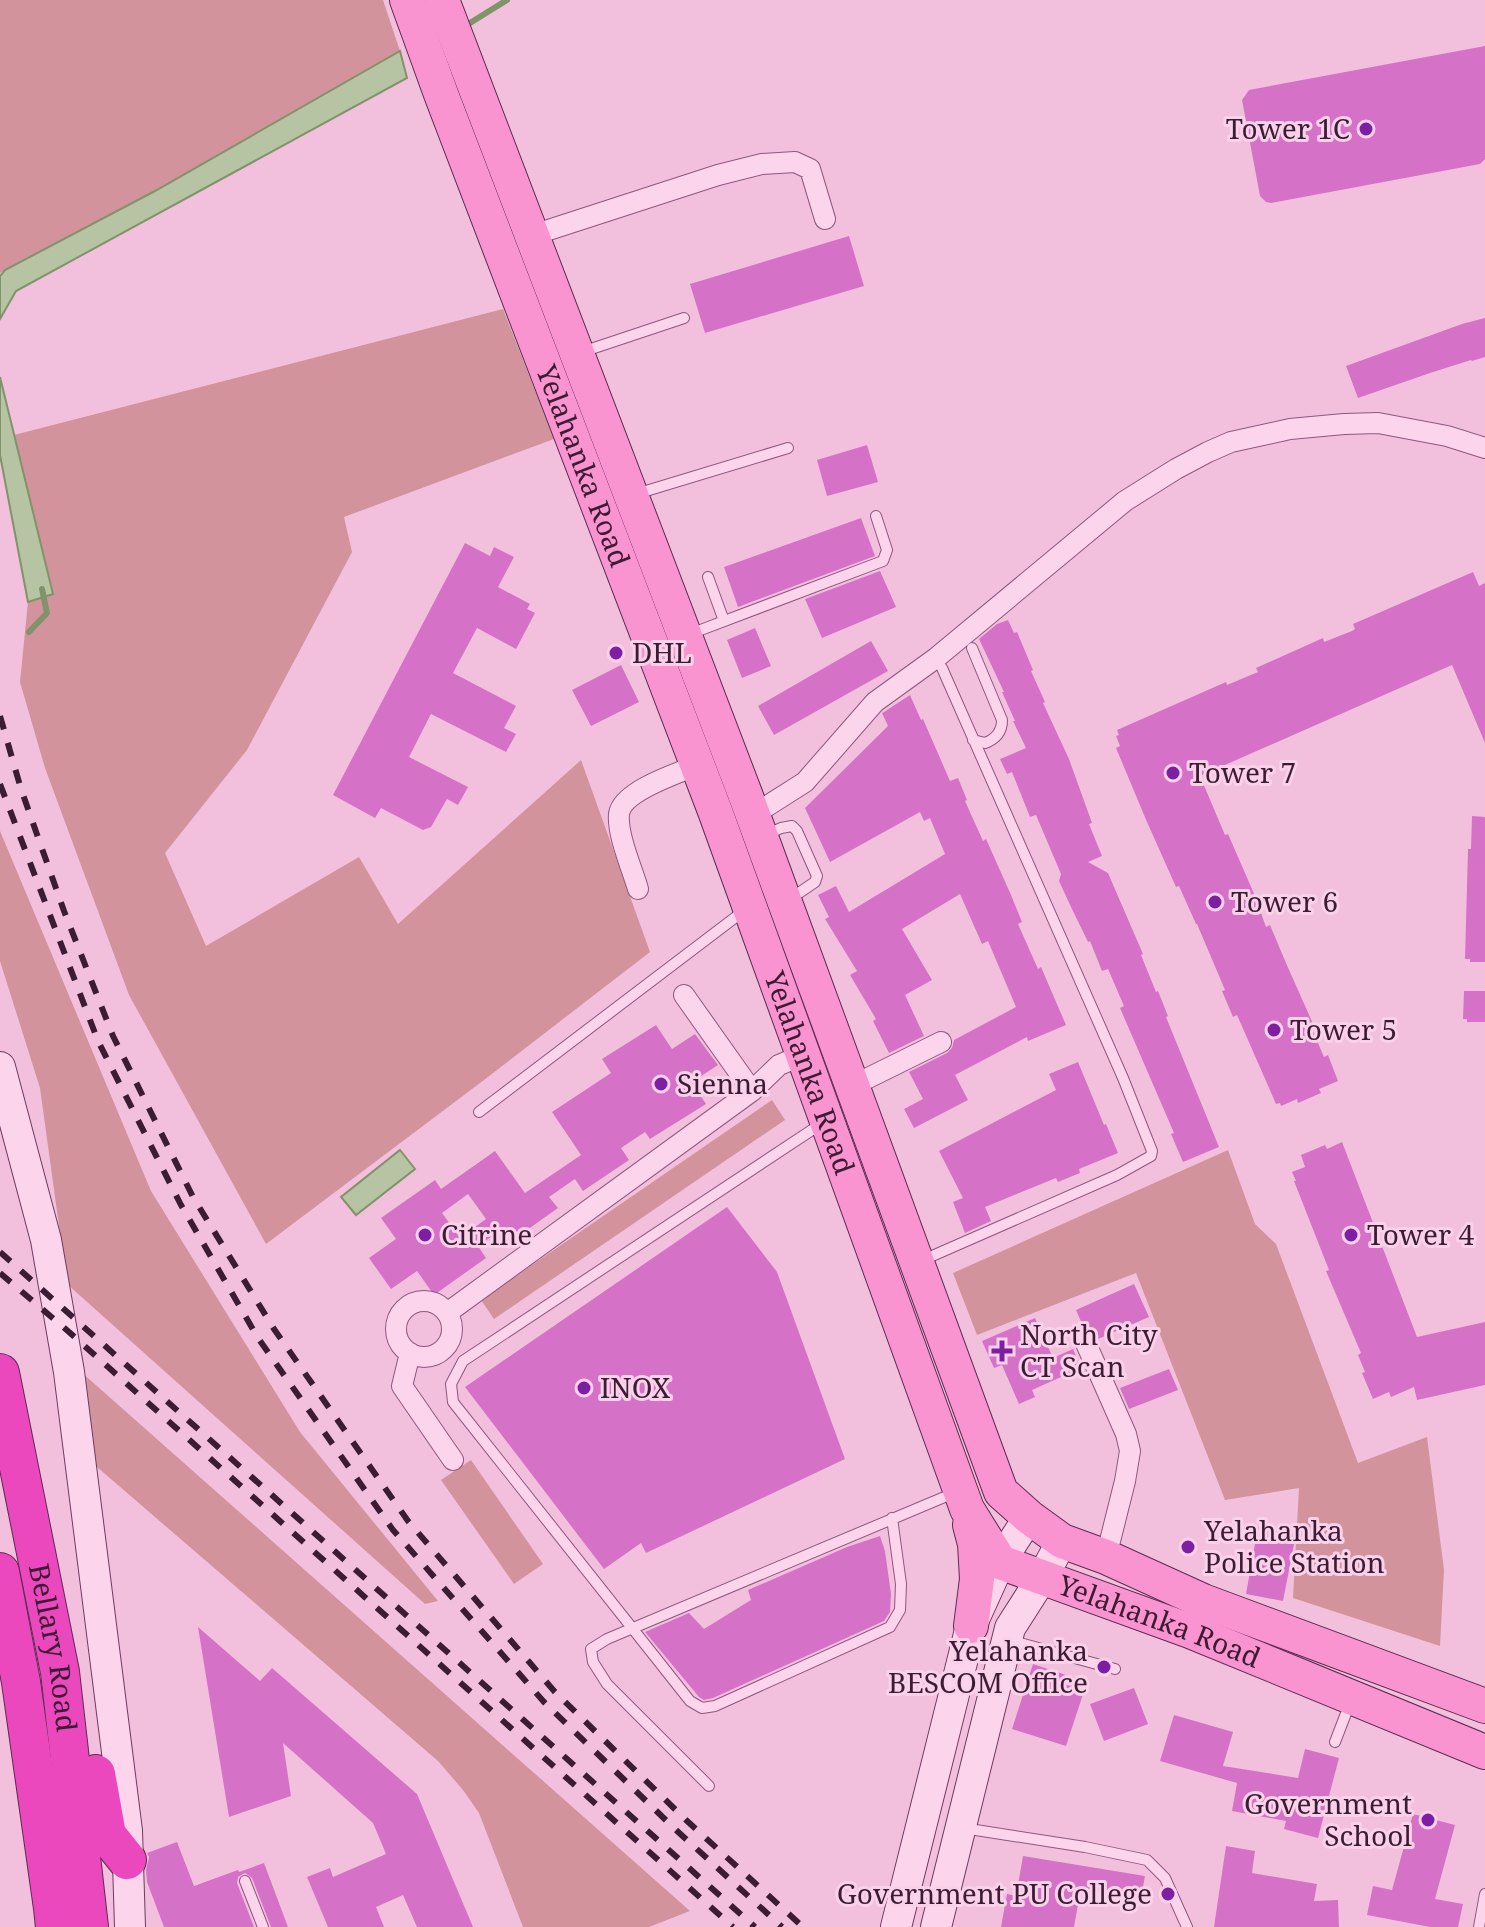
<svg xmlns="http://www.w3.org/2000/svg" width="1485" height="1927" font-family="'Noto Serif',serif">
<style>
.green{fill:#d2939d}
.water{fill:#b6c4a3;stroke:#809369;stroke-width:2}
.lines{fill:none;stroke-linecap:round;stroke-linejoin:round}
.stream{stroke:#809369;stroke-width:6}
.building{fill:#d572c7;fill-rule:evenodd}
.lane-casing{stroke:#8e5680;stroke-width:12}
.street-casing{stroke:#8e5680;stroke-width:22}
.secondary-casing{stroke:#6f3963;stroke-width:32}
.primary-casing{stroke:#5b2b52;stroke-width:36}
.highway-casing{stroke:#5b2b52;stroke-width:40}
.lane{stroke:#fcd4eb;stroke-width:10}
.street{stroke:#fcd4eb;stroke-width:20}
.secondary{stroke:#fcd4eb;stroke-width:30}
.primary{stroke:#fa94d0;stroke-width:34}
.highway{stroke:#eb48bd;stroke-width:38}
.rail{stroke:#3c1c35;stroke-width:6;stroke-dasharray:14 14;stroke-linecap:butt}
.poi-dot{fill:#7d1fa3;stroke:#f9d1e8;stroke-width:3}
.labels{text-anchor:middle;stroke-width:6;stroke-linejoin:round;paint-order:stroke}
.poi-label{font-size:28px;fill:#3c1c35;stroke:#f9d1e8;text-anchor:start}
.street-label{font-size:28px;fill:#3c1c35;stroke:#f9d1e8}
</style>
<rect width="100%" height="100%" fill="#f2c0dd"/>
<path class="green" d="M0,0H383L400,51L155,191L0,273Z
M503,309L554,439L344,517L352,552L247,750L165,853L206,946L359,857L398,924L581,760L650,952L484,1080L266,1244L129,995L45,768L20,682L28,602L53,593L14,435Z
M0,831L151,1191L300,1432L438,1601L425,1604L67,1284L40,1088L0,961Z
M772,1100L785,1120L494,1319L481,1300Z
M1228,1150L1255,1224L1276,1244L1358,1463L1427,1437L1444,1570L1440,1646L1293,1598L1299,1488L1225,1500L1136,1273L977,1335L953,1273Z
M80,1371L690,1911L649,1927H523L479,1813L463,1790L438,1761L97,1467Z
M471,1460L543,1564L514,1584L441,1480Z"/>
<path class="water" d="M400,51L407,78L16,291L0,319V276L5,270L155,191Z
M0,377L53,594L28,602L0,455Z
M400,1150L415,1169L356,1215L341,1197Z"/>
<g class="lines">
<path class="stream" d="M462,28L507,0
M29,632L47,613L42,589"/>
</g>
<path class="building" d="M1485,46V159L1480,164L1271,203L1266,202L1260,196L1242,100L1249,90Z
M849,236L864,286L705,333L690,284Z
M1485,318V357L1472,361L1471,360L1430,373L1358,398L1346,366L1462,324Z
M867,445L878,482L827,496L817,460Z
M861,518L875,556L738,607L724,567Z
M465,543L490,556L494,547L514,557L498,587L530,604L527,609L535,613L516,649L477,628L453,673L516,706L504,728L516,734L506,752L431,714L409,757L468,787L458,805L447,799L431,827L423,830L381,808L375,818L333,795Z
M880,571L896,607L822,638L805,599Z
M1473,572L1479,586L1485,583V743L1452,665L1200,776L1225,835L1228,834L1255,896L1266,927L1270,925L1286,963L1314,1026L1311,1027L1324,1057L1328,1055L1338,1081L1319,1089L1321,1093L1298,1103L1297,1099L1281,1106L1280,1103L1276,1104L1237,1015L1233,1017L1222,991L1225,990L1197,924H1196L1179,886L1176,887L1147,822L1116,748L1120,746L1116,736L1119,735L1117,730L1226,682L1227,685L1258,672L1256,668L1323,638L1324,642L1352,631L1355,629L1353,624Z
M1008,620L1014,633L1017,632L1033,670L1031,671L1045,702L1043,703L1069,759L1092,823L1089,824L1102,856L1088,862L1108,873L1143,954L1141,955L1156,992L1158,991L1168,1016L1166,1017L1219,1147L1183,1162L1171,1134L1174,1133L1120,1008L1124,1006L1108,969L1102,971L1090,941L1088,942L1071,907L1059,881L1061,874L1036,815L1030,817L1012,772L1007,774L1000,759L1026,748L1013,721H1015L1002,692H1004L979,639L997,624Z
M755,628L771,666L742,678L727,640Z
M871,641L888,671L774,735L758,706Z
M621,665L639,702L591,726L572,690Z
M910,695L921,720L923,719L950,781L958,778L967,800L965,801L983,841L986,839L1011,895L1022,922L1018,924L1038,969L1041,967L1066,1025L1028,1041L1027,1037L955,1075L968,1100L914,1128L904,1109L923,1099L909,1072L947,1053L952,1048L954,1040L1016,1007L988,941L982,944L960,894L902,929L932,980L905,995L924,1036L889,1053L873,1021L876,1019L850,975L857,971L825,919L829,917L818,895L836,886L849,912L945,854L930,818L924,821L920,812L830,862L805,808L888,726L882,713L884,712Z
M1472,816L1485,817V962H1470V959H1465L1468,849H1471Z
M1464,991H1485V1022H1467V1019H1463Z
M656,1025L672,1049L695,1034L718,1065L692,1082L706,1104L650,1139L645,1132L621,1148L629,1160L583,1191L575,1179L549,1197L558,1208L513,1240L504,1228L478,1246L486,1258L434,1295L417,1271L391,1289L369,1258L396,1239L381,1218L435,1180L441,1189L495,1151L525,1193L581,1155L552,1112L611,1073L602,1059ZM468,1194L486,1219L460,1238L442,1213Z
M1078,1062L1104,1125L1106,1124L1118,1153L1079,1169L1080,1173L1058,1182L1056,1178L985,1207L991,1221L965,1233L953,1202L963,1198L939,1151L1056,1090L1049,1074Z
M1342,1142L1417,1337L1485,1322V1385L1417,1400L1414,1387L1391,1397L1389,1392L1373,1399L1362,1373L1365,1372L1358,1355L1361,1353L1326,1271L1329,1270L1294,1181H1296L1292,1172L1305,1167L1301,1155L1325,1145L1327,1149Z
M727,1207L777,1272L845,1459L646,1553L641,1543L604,1569L465,1387Z
M1134,1284L1149,1317L1098,1339L1092,1329L1083,1326L1076,1310Z
M1035,1318L1053,1358L1073,1349L1081,1368L1032,1390L1035,1397L1019,1404L1002,1365L994,1368L982,1341Z
M1169,1369L1178,1390L1129,1409L1120,1388Z
M1258,1527L1296,1534L1283,1601L1246,1594Z
M880,1536L885,1551L891,1594L890,1612L884,1621L713,1698L704,1700L699,1697L645,1632L689,1613L704,1629L751,1600L748,1590L847,1547Z
M198,1627L260,1681L272,1668L417,1794L473,1927H417L403,1895L376,1907L384,1927H328L307,1877L330,1868L333,1877L386,1854L373,1823L283,1743L291,1796L229,1817Z
M1033,1664L1087,1682L1066,1746L1012,1729Z
M1134,1688L1148,1724L1104,1741L1090,1704Z
M1174,1715L1233,1732L1223,1766L1298,1778L1305,1749L1339,1758L1318,1838L1284,1829L1286,1821L1232,1811L1237,1783L1160,1761Z
M1413,1814L1455,1825L1435,1899L1463,1904L1458,1927H1430L1367,1915L1373,1886L1392,1890Z
M177,1842L194,1886L238,1870L239,1872L264,1863L288,1927H271L252,1878L245,1873L238,1877L237,1883L254,1927H164L147,1882L146,1870L149,1857L147,1853Z
M1226,1846L1255,1851L1252,1873L1317,1884L1314,1901L1338,1900L1339,1927H1214Z
M1023,1856L1145,1876L1141,1898L1081,1888L1074,1927H1001L1007,1894L1016,1896Z"/>
<g class="lines">
<g class="lane-casing">
<path id="lane" d="M582,352L684,318
M636,494L788,448
M708,577L724,621
M690,634L883,561L887,550L876,516
M972,648L1002,720C1002,732 996,739 985,743L973,740
M766,835L781,828L792,826L797,831L817,876L815,882L790,899
M479,1112L745,910
M821,1124L463,1361L451,1384L453,1402L690,1701L702,1708L715,1706L890,1627L900,1610L901,1584L892,1518
M923,1260L1117,1175L1151,1156L1152,1151L1123,1078L942,668
M1009,1640L1115,1669
M1335,1742L1350,1703
M709,1786L607,1684L593,1662L591,1649L607,1639L954,1493
M963,1828L1085,1847L1147,1860L1165,1878L1187,1927
M245,1881L263,1927
M1479,1927L1485,1894"/>
</g>
<g class="street-casing">
<path id="street" d="M530,236L718,175L762,164L795,162L810,169L825,219
M753,815L805,782L875,702L936,658L1125,501L1176,469L1208,452L1231,442L1290,429L1344,424L1378,423L1447,436L1485,448
M638,889C632,868 617,835 619,814C622,791 678,773 698,765
M684,995L752,1091
M852,1086L941,1042
M396 1329a28 28 0 1 1 56 0a28 28 0 1 1-56 0Z
M447,1313L752,1091L779,1065L803,1055
M1084,1339L1126,1434L1130,1451L1125,1481L1106,1557
M410,1353L402,1386L453,1460"/>
</g>
<g class="secondary-casing">
<path id="secondary" d="M0,1067L46,1240L69,1372L127,1831L130,1927
M896,1927L971,1626L1000,1562L1029,1517
M936,1927L1010,1628L1042,1578L1062,1541"/>
</g>
<g class="primary-casing">
<g id="primary">
<path id="s1" d="M407,0L441,94L715,811L967,1509L1000,1562L1190,1631L1485,1752"/>
<path d="M442,0L747,799L1001,1492L1029,1517L1062,1541L1106,1557L1203,1601L1485,1706"/>
<path d="M970,1525L975,1544L977,1579L971,1626"/>
</g>
</g>
<g class="highway-casing">
<g id="highway">
<path id="s2" d="M0,1373L60,1672L89,1927"/>
<path d="M0,1572L21,1682L53,1908L55,1927"/>
<path d="M96,1774L107,1835L127,1860"/>
</g>
</g>
<use href="#lane" class="lane"/>
<use href="#street" class="street"/>
<use href="#secondary" class="secondary"/>
<use href="#primary" class="primary"/>
<use href="#highway" class="highway"/>
<path class="rail" d="M0,716L21,789L64,911L113,1036L193,1197L274,1329L408,1521L555,1692L686,1820L803,1927
M0,784L98,1041L181,1205L258,1338L393,1530L544,1702L675,1829L782,1927
M0,1252L755,1927
M0,1273L69,1332L733,1927"/>
</g>
<g class="poi-dot">
<circle cx="1366" cy="129" r="8"/>
<circle cx="616" cy="653" r="8"/>
<circle cx="1173" cy="773" r="8"/>
<circle cx="1215" cy="902" r="8"/>
<circle cx="1274" cy="1030" r="8"/>
<circle cx="661" cy="1084" r="8"/>
<circle cx="425" cy="1235" r="8"/>
<circle cx="1351" cy="1235" r="8"/>
<path d="M998 1339h8v8h8v8h-8v8h-8v-8h-8v-8h8z"/>
<circle cx="584" cy="1388" r="8"/>
<circle cx="1188" cy="1547" r="8"/>
<circle cx="1104" cy="1667" r="8"/>
<circle cx="1428" cy="1820" r="8"/>
<circle cx="1168" cy="1894" r="8"/>
</g>
<g class="labels">
<g class="poi-label">
<text x="1350" y="139" text-anchor="end">Tower 1C</text>
<text x="632" y="663">DHL</text>
<text x="1189" y="783">Tower 7</text>
<text x="1231" y="912">Tower 6</text>
<text x="1290" y="1040">Tower 5</text>
<text x="677" y="1094">Sienna</text>
<text x="441" y="1245">Citrine</text>
<text x="1367" y="1245">Tower 4</text>
<text x="1020" y="1345">North City<tspan x="1020" dy="32">CT Scan</tspan></text>
<text x="600" y="1398">INOX</text>
<text x="1204" y="1541">Yelahanka<tspan x="1204" dy="32">Police Station</tspan></text>
<text x="1088" y="1661" text-anchor="end">Yelahanka<tspan x="1088" dy="32">BESCOM Office</tspan></text>
<text x="1412" y="1814" text-anchor="end">Government<tspan x="1412" dy="32">School</tspan></text>
<text x="1152" y="1904" text-anchor="end">Government PU College</text>
</g>
<g class="street-label">
<text dy="10" stroke="none"><textPath href="#s1" startOffset="498">Yelahanka Road</textPath></text>
<text dy="10" stroke="none"><textPath href="#s1" startOffset="1146">Yelahanka Road</textPath></text>
<text dy="10" stroke="none"><textPath href="#s1" startOffset="1842">Yelahanka Road</textPath></text>
<text dy="10" stroke="none"><textPath href="#s2" startOffset="280">Bellary Road</textPath></text>
</g>
</g>
</svg>
